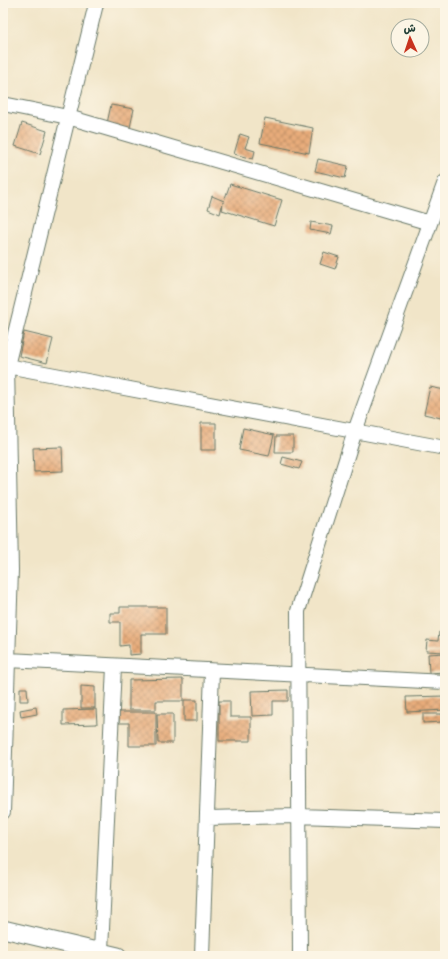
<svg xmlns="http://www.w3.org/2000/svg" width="448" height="959" font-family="Sriracha,'Playpen Sans Arabic',sans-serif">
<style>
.building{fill:url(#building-cross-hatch)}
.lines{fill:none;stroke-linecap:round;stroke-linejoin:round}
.minor-casing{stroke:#687868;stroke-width:16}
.tertiary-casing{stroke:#687868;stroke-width:19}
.minor{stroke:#fff;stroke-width:14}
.tertiary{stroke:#fff;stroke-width:17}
</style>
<defs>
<pattern id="building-cross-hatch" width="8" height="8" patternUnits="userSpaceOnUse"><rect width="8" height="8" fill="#e8ac7a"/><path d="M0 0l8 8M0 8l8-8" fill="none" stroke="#bb8d65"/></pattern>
</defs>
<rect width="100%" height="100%" fill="#fcf5e5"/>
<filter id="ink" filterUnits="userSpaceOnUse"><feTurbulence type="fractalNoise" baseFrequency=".025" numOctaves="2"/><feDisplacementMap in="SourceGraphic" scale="8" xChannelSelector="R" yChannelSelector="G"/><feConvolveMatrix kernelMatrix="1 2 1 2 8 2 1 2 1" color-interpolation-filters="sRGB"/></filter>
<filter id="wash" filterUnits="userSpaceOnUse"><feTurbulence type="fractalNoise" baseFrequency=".012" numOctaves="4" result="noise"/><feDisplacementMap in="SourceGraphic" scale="16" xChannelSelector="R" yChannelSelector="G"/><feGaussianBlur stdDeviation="0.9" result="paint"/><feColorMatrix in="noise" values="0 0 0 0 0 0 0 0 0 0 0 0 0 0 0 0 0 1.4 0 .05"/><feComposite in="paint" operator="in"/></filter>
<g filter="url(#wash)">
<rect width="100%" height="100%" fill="#f1e5c8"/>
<g id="blocks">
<path class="building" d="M111,105L134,109L129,132L106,128Z
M265,118L313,128L309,153L260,143Z
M22,123L47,131L40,154L15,146Z
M240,134L249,137L245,148L255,151L253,159L234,154Z
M318,159L348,166L345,178L315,171Z
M230,184L282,200L274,226L222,210L223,202L220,214L208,209L212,196L224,201Z
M311,222L333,226L331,234L310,230Z
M324,252L339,257L335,269L320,264Z
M24,332L53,339L47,363L19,356Z
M430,387L445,390V419L424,414Z
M201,423H216V450H201Z
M243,428L274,435L269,456L239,450Z
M276,436H293V452H275Z
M62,447L63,471L34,472L33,448Z
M283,457L302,462L299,469L281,464Z
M120,607H166V634H141V654L129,655V645L120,646V622H110V613H120Z
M439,632L445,633V652L426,651L427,640L438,641Z
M445,653V672L429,673L428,654Z
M183,679V701H156V710H129V680Z
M81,686L95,687V708H81Z
M20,688H27L28,701H20Z
M288,690V701H273V715L252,716L251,691Z
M445,696V710L407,712L406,697Z
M184,700H197V721H184Z
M219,701H230V717H251V741H219Z
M36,707L37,714L21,717L20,710Z
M96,709L97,724L63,725V710Z
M119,712H156V746H129V723H119Z
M157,714H173V743H158Z
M423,714H442V722L423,723Z"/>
</g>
</g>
<g filter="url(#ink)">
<use href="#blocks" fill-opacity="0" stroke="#687868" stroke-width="1"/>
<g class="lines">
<g class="minor-casing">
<path id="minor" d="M3,104L68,117L430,223
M3,367L7,366L445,448
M8,660L445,682
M3,812L11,570L7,366L96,4
M207,818L299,816L445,821
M101,951L114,666
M202,956L212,671
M300,956L298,611L355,431L445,182"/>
</g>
<g class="tertiary-casing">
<path id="tertiary" d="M3,929L118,956"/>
</g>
<use href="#minor" class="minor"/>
<use href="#tertiary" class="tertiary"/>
</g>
</g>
<rect width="448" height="959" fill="none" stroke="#fcf5e5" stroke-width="16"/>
<g transform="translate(410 38) rotate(357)"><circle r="19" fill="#fcf5e5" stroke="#a4ab9e"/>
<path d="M0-3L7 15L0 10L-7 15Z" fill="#c8321e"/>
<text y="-6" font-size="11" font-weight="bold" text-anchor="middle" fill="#1f3d34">ش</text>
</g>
</svg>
